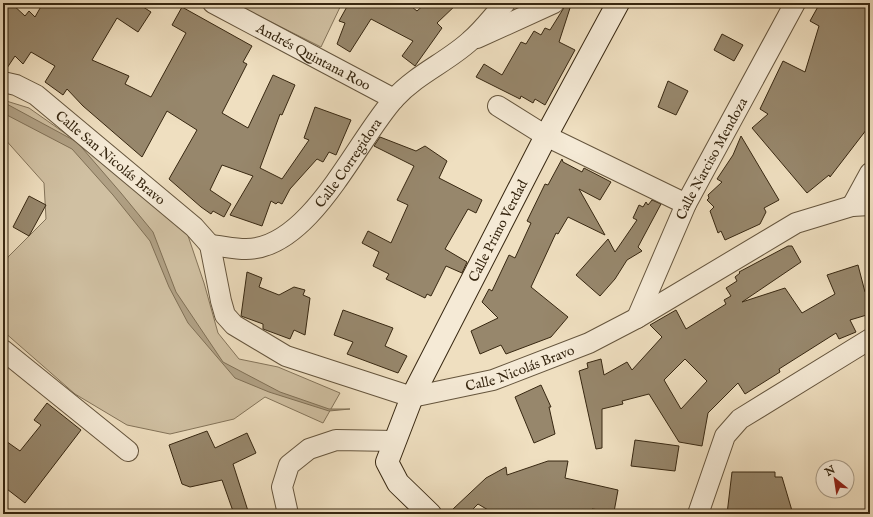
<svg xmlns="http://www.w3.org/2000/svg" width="873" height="517" font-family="'IM FELL English',serif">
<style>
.green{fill:#d0c0a2;stroke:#84745a}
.water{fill:#b0a084;stroke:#807056}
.building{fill:#97876c;stroke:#372711;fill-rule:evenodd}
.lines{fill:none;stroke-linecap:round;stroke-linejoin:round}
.street-casing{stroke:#65553d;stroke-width:22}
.secondary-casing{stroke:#372711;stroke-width:24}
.street{stroke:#f5ead6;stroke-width:20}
.secondary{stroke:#f5ead6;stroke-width:22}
.labels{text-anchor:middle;stroke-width:3;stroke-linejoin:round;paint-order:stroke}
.street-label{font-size:14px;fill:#372711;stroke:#f5ead6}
</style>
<rect width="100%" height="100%" fill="#efdfc0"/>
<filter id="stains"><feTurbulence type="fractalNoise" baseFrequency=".005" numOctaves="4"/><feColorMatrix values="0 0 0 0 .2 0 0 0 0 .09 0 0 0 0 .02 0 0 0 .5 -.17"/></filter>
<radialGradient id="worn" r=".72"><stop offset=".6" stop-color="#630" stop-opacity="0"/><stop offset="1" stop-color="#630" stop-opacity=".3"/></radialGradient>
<path class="green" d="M233,3H342L321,47Z
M3,100L29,108L106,162L183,221L204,283L218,333L239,359L278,367L340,393L323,423L265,397L234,419L170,434L127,425L75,394L3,331V274L8,257L46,219L44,183L3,137Z"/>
<path class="water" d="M3,102L77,142L121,193L153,232L176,292L223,362L280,392L329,409H350L329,411L269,392L235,378L188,323L169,287L150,241L113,195L72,149L3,113Z"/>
<path class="building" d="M3,3H11L25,16L29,11L35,17L43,3H137L151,12L138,32L117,18L92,60L129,76L125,84L151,97L186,33L172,25L182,7L252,46L243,62L247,64L222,113L248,128L273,75L295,85L282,115L280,114L260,168L282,179L309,140L304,138L315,107L351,120L336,155L329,152L323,162L317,159L290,189L282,204L278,202L276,204L271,201L262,226L230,215L253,176L222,165L210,190L231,204L224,217L213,211L211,214L201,207L169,179L197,130L167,111L142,157L83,106L67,89L63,95L45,82L55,66L31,52L23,64L15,56L5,71H3Z
M349,3H407L417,11L426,3H458L437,23L442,28L415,66L402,56L413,41L371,19L350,52L337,44L345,23L339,21Z
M820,3H870V125L830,177L829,175L807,193L752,128L768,114L760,109L783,61L805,72L819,26L810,21Z
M565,6L570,8L559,42L575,50L545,105L535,99L533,103L521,96L520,99L476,77L484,64L502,75L521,42L526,44L534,31L541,35L545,28L550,30Z
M722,34L743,45L734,61L714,50Z
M668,81L688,91L676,115L658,107Z
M741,136L779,200L764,208L766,212L760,224L725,240L721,231L718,233L710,211L714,207L707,200L709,198L708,195L722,182L717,179L733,155Z
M380,137L416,151L425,146L447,161L439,178L482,200L476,213L468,209L445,249L467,262L462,273L446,266L431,296L427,294L425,298L386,279L389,274L373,266L379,252L362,243L368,231L391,243L408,205L397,200L414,166L374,146Z
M562,159L563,162L582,172L584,168L611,182L600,200L579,189L605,235L568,217L558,234L556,233L531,287L568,317L551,337L506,354L501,345L480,354L471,331L498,318L482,302L489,289L492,291L509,255L515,258L531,223L527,221L545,184L548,185Z
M29,196L46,205L29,236L13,227Z
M652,200L661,204L638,247L642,251L627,260L615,279L600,296L576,275L608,239L615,252L637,220L633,218L639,205L643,207L646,202L648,205Z
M788,246H792L801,262L742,302L785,288L802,313L835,294L827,275L858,265L865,292H868L870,314L850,320L856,332L839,339L836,333L779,369L780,372L745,394L738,383L708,413L702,446L679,442L649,394L622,401L623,404L602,409V448L596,449L579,371L588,368L587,363L601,359L604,375L627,362L632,370L662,337L650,325L676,310L686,329L726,304L724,300L731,296L726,288L737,281L735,277L740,273L739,272ZM685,359L707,381L681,409L664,380Z
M247,272L262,278L259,287L279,295L294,287L305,290L303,295L310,298L305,335L294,330L290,339L263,329V324L241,316Z
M343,310L393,328L385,346L407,356L398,373L347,354L353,342L334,335Z
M541,385L551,407H549L555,434L534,443L515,397Z
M47,403L81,430L25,503L3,486V439L20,451L41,425L34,420Z
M207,431L215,448L247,433L256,453L233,464L249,514H234L222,480L190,487L182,484L169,445Z
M635,440L679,446L675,471L631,466Z
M548,461H568L565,478L618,490L614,512L592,509L591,514H495L478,504L468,514L453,509L486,478L506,467L507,475Z
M732,472H775V477H782L793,514H727Z"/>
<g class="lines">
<g class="street-casing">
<g id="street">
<path id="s1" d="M213,3L394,99"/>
<path d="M477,38L554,3"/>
<path id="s2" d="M3,82L16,85L36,95L194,227L210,245"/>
<path d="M498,106L546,136L686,204"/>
<path d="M852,206L870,173"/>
<path id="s3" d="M210,245L221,301L225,315L234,325L286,356L412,397L493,380L589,343L637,318L796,223L852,206L870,205"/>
<path id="s4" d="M210,245C222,246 234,249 246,249C311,249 357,139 395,98C417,74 447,62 470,41C483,30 493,16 505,3"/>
<path id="s5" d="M637,318L686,204L795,3"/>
<path d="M3,350L128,451"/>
<path d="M288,514L282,487L289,465L309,449L336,440L395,441"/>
<path d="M698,514L725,436L740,419L870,339"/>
</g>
</g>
<g class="secondary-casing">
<g id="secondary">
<path id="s6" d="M430,514L398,483L387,462L412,397L546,136L618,3"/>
</g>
</g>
<use href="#street" class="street"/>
<use href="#secondary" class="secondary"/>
</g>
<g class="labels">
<g class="street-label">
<text dy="5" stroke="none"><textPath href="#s1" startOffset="114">Andrés Quintana Roo</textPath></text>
<text dy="5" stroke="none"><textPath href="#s2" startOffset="133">Calle San Nicolás Bravo</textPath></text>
<text dy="5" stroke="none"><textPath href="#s5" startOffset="176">Calle Narciso Mendoza</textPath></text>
<text dy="5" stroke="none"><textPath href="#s4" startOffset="175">Calle Corregidora</textPath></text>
<text dy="5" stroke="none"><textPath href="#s6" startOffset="325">Calle Primo Verdad</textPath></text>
<text dy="5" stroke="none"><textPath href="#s3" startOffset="390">Calle Nicolás Bravo</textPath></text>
</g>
</g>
<rect width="873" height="517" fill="none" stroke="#efdfc0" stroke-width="16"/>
<rect x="4" y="4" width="865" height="509" fill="none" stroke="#372711" stroke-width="2"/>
<rect x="8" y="8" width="857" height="501" fill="none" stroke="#372711"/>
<g transform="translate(835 479) rotate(330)"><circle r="19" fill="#f5ead6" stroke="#a99c87"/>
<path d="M0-3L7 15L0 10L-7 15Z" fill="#8f2418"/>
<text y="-6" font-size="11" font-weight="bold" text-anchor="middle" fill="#372711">N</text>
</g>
<rect width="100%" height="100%" filter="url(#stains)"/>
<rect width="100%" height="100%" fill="url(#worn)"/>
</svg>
